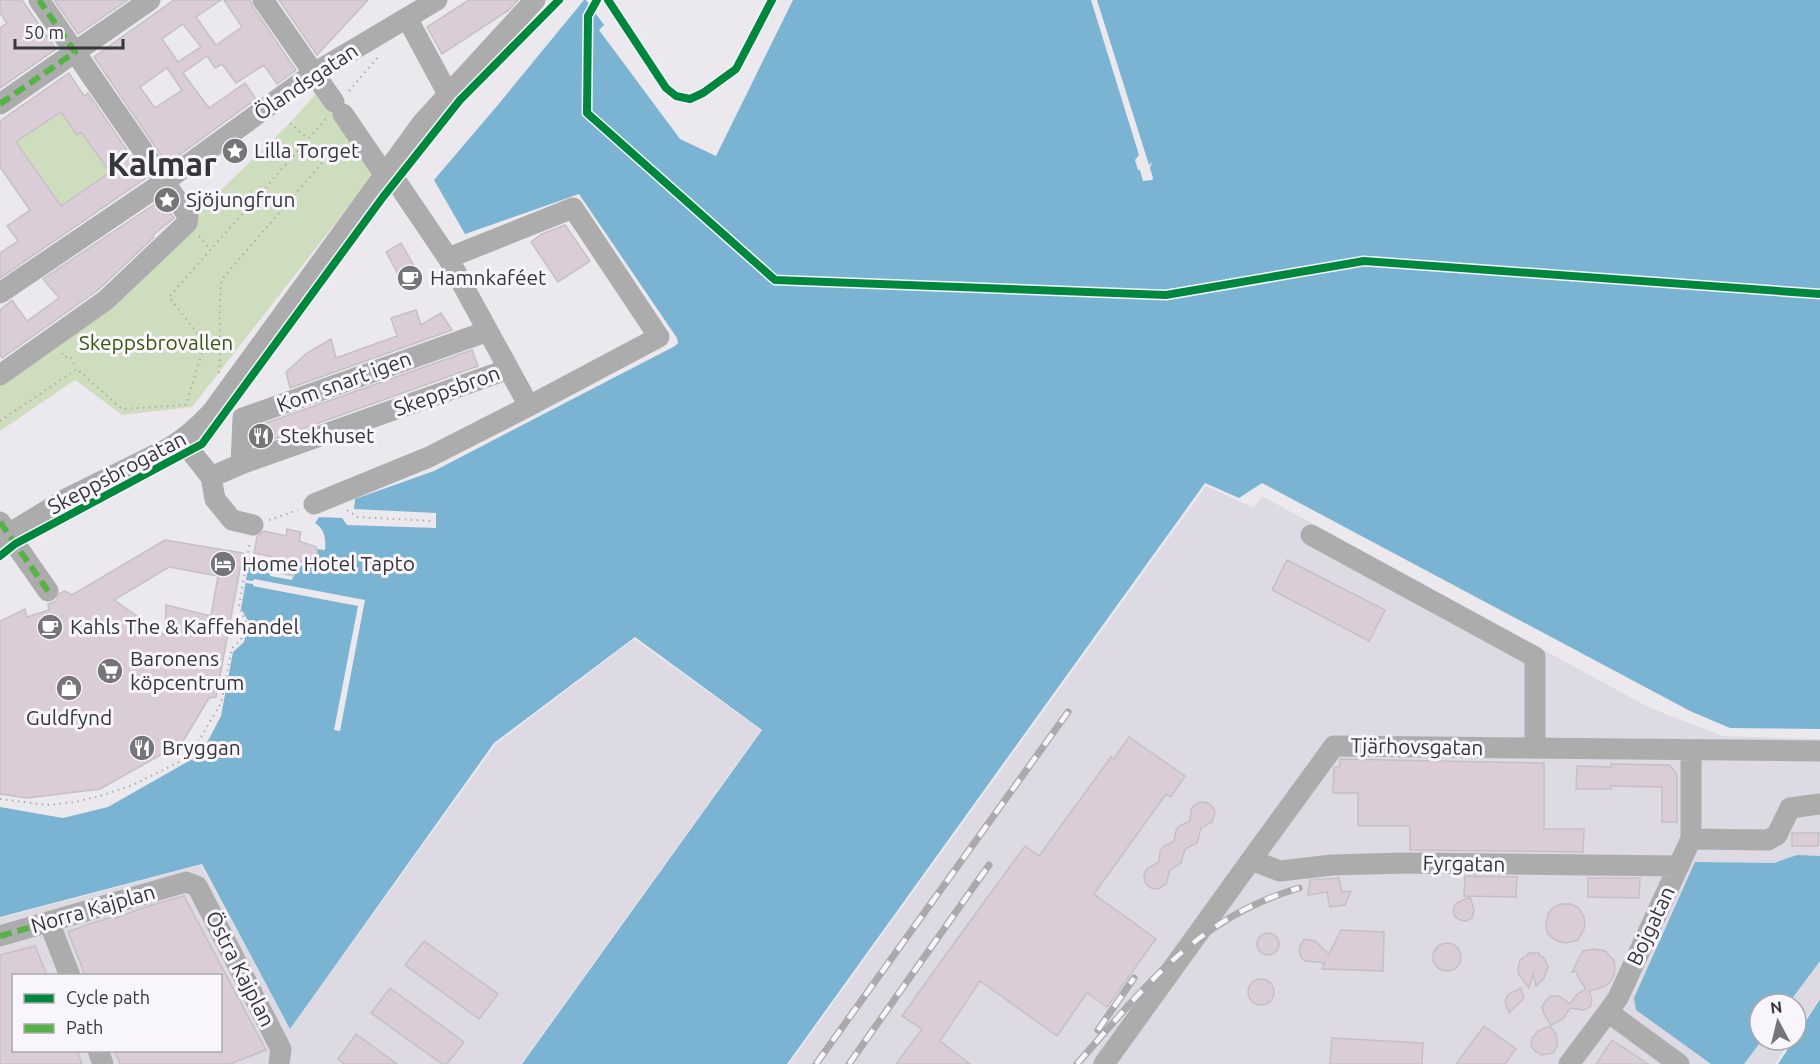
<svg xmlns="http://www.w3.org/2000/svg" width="1820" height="1064" font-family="Ubuntu,sans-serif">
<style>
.built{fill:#dddae3;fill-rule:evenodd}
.green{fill:#cfddbf}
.water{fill:#7bb4d2}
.pier{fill:#ebe9ee}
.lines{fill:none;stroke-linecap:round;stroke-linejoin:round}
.ferry{stroke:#1a3f51;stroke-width:1.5;stroke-dasharray:8 6;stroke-linecap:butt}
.building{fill:#dbcdd8;stroke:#c3c1c4;stroke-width:1.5;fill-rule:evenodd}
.path{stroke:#acacad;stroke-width:2;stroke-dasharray:1.5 4.5;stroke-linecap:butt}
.minor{stroke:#acacad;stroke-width:21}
.rail-casing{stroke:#aaa9ab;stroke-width:7}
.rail{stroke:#f8f6fc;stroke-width:4.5;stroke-dasharray:14;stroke-linecap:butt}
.quiet{stroke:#56b246;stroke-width:6;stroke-dasharray:12 6;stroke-linecap:butt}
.cycleway-casing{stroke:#f8f6fc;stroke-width:11}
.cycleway{stroke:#00873e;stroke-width:8}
.labels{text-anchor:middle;stroke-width:6;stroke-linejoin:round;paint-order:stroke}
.street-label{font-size:21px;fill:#373639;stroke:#f8f6fc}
.poi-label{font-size:21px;fill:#373639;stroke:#f8f6fc;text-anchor:start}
.park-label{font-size:21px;fill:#3c580d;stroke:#f8f6fc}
.town-label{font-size:33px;font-weight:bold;fill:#373639;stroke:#f8f6fc}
</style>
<rect width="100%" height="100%" fill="#ebe9ee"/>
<path class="built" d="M1206,486L1254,508L1262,496L1650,708L1723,736L1820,739V998L1796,1033V1004H1760V1040H1791L1775,1064H789Z
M634,639L761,730L521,1064H0V918L201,865L290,1029L496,744ZM14,976H220V1050H14Z"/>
<path class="green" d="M320,89L376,171L192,407L122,415L75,380L0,431V375L187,223L290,123Z
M61,112L81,132L110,172L61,206L16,142Z"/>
<path class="water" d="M584,0H586L604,25L599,30L680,139L716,156L793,0H1820V729L1730,728L1690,711L1262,483L1239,498L1205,483L787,1064H522L762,730L635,637L494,743L290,1029L202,864L0,917V807L63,818L108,807L201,754L221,716L233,652L244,642L249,622L241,609L250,557L272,562L270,576L292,580L297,566L312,565L316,549L325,550C326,540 325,529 315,523L319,517L342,518L347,525L436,528V513L354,509L355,499L434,471L675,346L678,343L677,338L579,194L465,234L434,180L497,106Z
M1797,855L1820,856V961L1788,1004H1760V1040H1762L1744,1064H1711L1636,1010L1634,998L1695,862L1774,863Z
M1820,999V1064H1778L1794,1040H1796V1036Z"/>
<path class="pier" d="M1091,0H1097L1149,165L1152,162L1150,168L1153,178L1152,180L1143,181L1140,170H1138L1135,160L1139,155Z
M254,579L365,600L340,731L334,730L358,606L253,586V584L246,583V580L253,581Z"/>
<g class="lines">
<path class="ferry" d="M588,16L587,113L775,280L1166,295L1364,261L1820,294"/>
</g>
<path class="building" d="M0,0H22L56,49L0,88V28L7,23L0,13Z
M54,0H128L78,34Z
M174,0H221L196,17L216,45L242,27L224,0H250L253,7L296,70L277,84L264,65L236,83L222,64L215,68L207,56L183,73L209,108L245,83L256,99L167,164L94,57ZM183,24L201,47L178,62L162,39ZM167,68L182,90L155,108L140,87Z
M279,0H368L317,55Z
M469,0H518L509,10L442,54L427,27Z
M69,73L84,96L88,93L146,178L0,278V253L18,241L7,226L30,210L0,167V121ZM61,112L77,135L81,132L110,172L61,206L16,142Z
M161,200L174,218L153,235L154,237L98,290L2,358L0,354V310L12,300L27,321L59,298L43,279Z
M565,225L590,261L558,282L531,242L542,234Z
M401,243L422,280L406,288L386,252Z
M416,310L421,325L441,313L452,330L290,388L286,372L307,353L331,339L336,358L397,336L391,318Z
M472,350L478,366L260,444L255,427Z
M287,529L301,532L299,541L316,547L318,555L313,561L303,559L302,562L297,560L294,576L272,571L274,557L254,553L257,537L264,531L286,536Z
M165,540L243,553L216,697L209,698L182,743L100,789L27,798L0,794V621L25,609L27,617L49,610L48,604L56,601L60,593L65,591L72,595ZM169,567L218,576L211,616L166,605L165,635L114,600Z
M1287,560L1385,610L1369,641L1272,590Z
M1129,737L1185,776L1171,797L1166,794L1094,894L1156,939L1107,1007L1087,993L1057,1036L980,981L940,1041L970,1064H896L922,1029L902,1016L939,964L1025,846L1039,856L1111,757L1114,759Z
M1340,759L1544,763V829H1584L1583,852L1410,850V826H1358V793H1333L1334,768L1335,767H1340Z
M1611,764L1669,765L1677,774V822H1662V787L1611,786V789H1576L1577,766L1611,767Z
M1201,802L1208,803L1213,807L1215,813L1212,822L1201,828L1197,843L1185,849L1181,863L1170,870L1166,884L1158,889L1151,888L1146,884L1144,877L1145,872L1148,868L1159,862L1160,851L1163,847L1174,841L1176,831L1179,826L1190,821L1191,810L1194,805Z
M1792,833H1819L1818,846H1792Z
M1465,876L1517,877L1516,897L1464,896Z
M1339,878L1342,892L1351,891L1345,905L1330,907L1327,892L1308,895L1310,880Z
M1588,878H1640L1639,898L1588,897Z
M184,896L266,1050L230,1064H120L114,1050H220V975H85L68,932L92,923L116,916V918L145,907Z
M1470,897L1474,910L1472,918L1466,921L1460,920L1455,917L1453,912L1454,907L1457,903Z
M1561,904H1570L1578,907L1583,915L1585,921L1584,929L1578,940L1567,943L1560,942L1551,937L1547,932L1546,924L1549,912L1554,907Z
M1341,930L1384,932L1383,971L1322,969L1325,963L1305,961L1301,957L1299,951L1300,947L1304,939L1315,941L1329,954Z
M1257 944a11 11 0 1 1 22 0a11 11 0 1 1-22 0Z
M424,941L498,994L479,1019L405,965Z
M1433 957a14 14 0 1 1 28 0a14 14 0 1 1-28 0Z
M35,946L47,975H14V1050H77L82,1064H0V955Z
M1595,949L1605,951L1614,960L1615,966L1614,975L1611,981L1604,987L1589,991L1592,1000L1590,1007L1584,1010L1570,1008L1563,1019L1551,1025L1544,1014L1542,1007L1545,1002L1550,996H1559L1570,1004L1577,994L1586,989L1578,977L1576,971L1572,972L1583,951Z
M1528,953H1539V955L1544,958L1548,967L1544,978L1536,986L1533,974L1529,988L1519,975L1518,969L1520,960L1528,955Z
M1248 992a13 13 0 1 1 26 0a13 13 0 1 1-26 0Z
M390,988L464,1042L447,1064H442L371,1013Z
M1521,988L1524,998L1509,1013L1505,1002L1506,998L1509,994Z
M1484,1026L1516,1049L1505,1064H1456Z
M1550,1026L1557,1036V1046L1553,1053L1541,1055L1535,1051L1531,1046L1532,1038L1538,1031Z
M356,1034L397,1064H344L338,1059Z
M1332,1038L1423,1043L1422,1064H1330Z
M1612,1040L1648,1064H1596Z"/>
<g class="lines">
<path class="path" d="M349,91L378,57
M290,123L308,139
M199,236L210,249
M62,353L64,357L70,356L76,368
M219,373C222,341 217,310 222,279L341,141
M0,421L77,369L122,409L186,405L205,343L169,297L326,119
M347,510L357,517L432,521
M269,520L298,510
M0,799L47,805L75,802L100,796L133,785L189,757L221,703L232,648L241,640L246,621L239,607L250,541"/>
<path class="minor" d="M263,0L334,102
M407,18L448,94
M0,104L150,0
M343,114L384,174L396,181L448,258L529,406
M0,293L164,182L314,73L437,0
M0,375L106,300L187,223L188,216L39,0
M182,440L211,477L215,499L232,520L253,525
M241,464L243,418L488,331
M211,477L241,464L509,369
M314,504L429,457L529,406L659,337L573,208L448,258
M0,522L48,591
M1311,535L1535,657V748
M0,539L66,499L169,448C186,438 199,426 212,412L423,122L535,0
M1691,839L1768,840L1777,835L1790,808L1820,804
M1251,860L1280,871L1332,865L1406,863L1679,866
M49,922L70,976
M0,936L186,882L197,886L281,1049L279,1064
M98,1050L103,1064
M1104,1064L1251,860L1334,746L1820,751
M1569,1064L1608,1012
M1679,1064L1608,1012L1618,998L1691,839V751"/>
<g class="rail-casing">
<path id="rail" d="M1098,1030L1134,978
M816,1064L1068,712
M849,1064L989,865
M1077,1064C1145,987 1196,918 1299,888"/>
</g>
<use href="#rail" class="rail"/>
<path class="quiet" d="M0,104L75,52L39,0
M0,522L48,591
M0,936L49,922"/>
<g class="cycleway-casing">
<path id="cycleway" d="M597,0L588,16L587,113L775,280L1166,295L1364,261L1820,294
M608,0L666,88L676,96L690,99L703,93L736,69L772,0
M0,556L15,544L202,444L383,197L460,100L559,0"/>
</g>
<use href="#cycleway" class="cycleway"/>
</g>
<defs>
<g id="sight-disc" transform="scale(1.35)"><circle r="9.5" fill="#767578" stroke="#f8f6fc"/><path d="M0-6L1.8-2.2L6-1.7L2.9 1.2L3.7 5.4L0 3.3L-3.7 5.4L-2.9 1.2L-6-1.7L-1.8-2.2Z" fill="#fff"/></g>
<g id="cafe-disc" transform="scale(1.35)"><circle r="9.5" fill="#767578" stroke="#f8f6fc"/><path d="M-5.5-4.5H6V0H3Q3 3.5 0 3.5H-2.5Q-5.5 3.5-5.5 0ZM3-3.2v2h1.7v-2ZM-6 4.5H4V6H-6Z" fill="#fff"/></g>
<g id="restaurant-disc" transform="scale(1.35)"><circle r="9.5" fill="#767578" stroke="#f8f6fc"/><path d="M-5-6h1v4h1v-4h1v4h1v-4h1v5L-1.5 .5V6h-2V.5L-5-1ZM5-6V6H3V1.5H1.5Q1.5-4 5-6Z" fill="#fff"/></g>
<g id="hotel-disc" transform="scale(1.35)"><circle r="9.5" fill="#767578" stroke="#f8f6fc"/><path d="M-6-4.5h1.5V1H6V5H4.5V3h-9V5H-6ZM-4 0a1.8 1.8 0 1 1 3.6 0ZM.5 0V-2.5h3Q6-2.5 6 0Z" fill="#fff"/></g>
<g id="supermarket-disc" transform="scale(1.35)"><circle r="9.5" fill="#767578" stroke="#f8f6fc"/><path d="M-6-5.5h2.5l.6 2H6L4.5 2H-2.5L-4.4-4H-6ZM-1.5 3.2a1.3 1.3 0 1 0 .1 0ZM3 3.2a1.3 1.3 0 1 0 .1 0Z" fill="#fff"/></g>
<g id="shop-disc" transform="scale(1.35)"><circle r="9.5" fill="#767578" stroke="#f8f6fc"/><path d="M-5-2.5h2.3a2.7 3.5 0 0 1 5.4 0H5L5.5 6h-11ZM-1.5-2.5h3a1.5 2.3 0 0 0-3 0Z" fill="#fff"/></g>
</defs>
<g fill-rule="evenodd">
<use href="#sight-disc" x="235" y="151"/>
<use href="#sight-disc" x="167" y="200"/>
<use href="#cafe-disc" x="410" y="278"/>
<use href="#restaurant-disc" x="261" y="436"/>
<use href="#hotel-disc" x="223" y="564"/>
<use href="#cafe-disc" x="50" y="627"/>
<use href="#supermarket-disc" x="110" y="671"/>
<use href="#shop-disc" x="69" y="688"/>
<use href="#restaurant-disc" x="142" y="748"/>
</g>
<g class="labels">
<g class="street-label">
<text transform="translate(306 82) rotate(-34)" y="7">Ölandsgatan</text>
<text transform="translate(344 382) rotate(-20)" y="7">Kom snart igen</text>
<text transform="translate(447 391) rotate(-20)" y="7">Skeppsbron</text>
<text transform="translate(117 473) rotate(-28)" y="7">Skeppsbrogatan</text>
<text transform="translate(1417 747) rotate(1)" y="7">Tjärhovsgatan</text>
<text transform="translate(1464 864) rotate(1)" y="7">Fyrgatan</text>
<text transform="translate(93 909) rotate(-16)" y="7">Norra Kajplan</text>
<text transform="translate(1651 926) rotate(-65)" y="7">Bojgatan</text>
<text transform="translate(240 969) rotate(63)" y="7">Östra Kajplan</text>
</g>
<g class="poi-label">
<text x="254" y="158">Lilla Torget</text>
<text x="186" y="207">Sjöjungfrun</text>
<text x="430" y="285">Hamnkaféet</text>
<text x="280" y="443">Stekhuset</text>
<text x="242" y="571">Home Hotel Tapto</text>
<text x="70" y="634">Kahls The &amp; Kaffehandel</text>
<text x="130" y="666">Baronens<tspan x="130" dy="24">köpcentrum</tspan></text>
<text x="69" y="725" text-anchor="middle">Guldfynd</text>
<text x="162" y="755">Bryggan</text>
</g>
<g class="park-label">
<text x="156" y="350">Skeppsbrovallen</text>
</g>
<g class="town-label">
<text x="162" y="176">Kalmar</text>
</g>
</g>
<rect x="12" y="974" width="210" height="78" fill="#f8f6fc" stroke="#aba9ae" stroke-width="1.5"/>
<rect x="24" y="994" width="30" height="9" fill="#00873e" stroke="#aba9ae" stroke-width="1.5"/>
<text x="66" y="1004" font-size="18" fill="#373639">Cycle path</text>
<rect x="24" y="1024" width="30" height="9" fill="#56b246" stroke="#aba9ae" stroke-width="1.5"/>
<text x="66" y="1034" font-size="18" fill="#373639">Path</text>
<g transform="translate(1778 1022) rotate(353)"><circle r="28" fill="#f8f6fc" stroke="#aba9ae" stroke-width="1.5"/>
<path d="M0-4.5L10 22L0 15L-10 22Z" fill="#767578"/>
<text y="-9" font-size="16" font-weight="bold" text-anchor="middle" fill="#373639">N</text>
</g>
<path d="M15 39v9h108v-9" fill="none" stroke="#373639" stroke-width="3"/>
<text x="24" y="39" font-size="18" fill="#373639" stroke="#f8f6fc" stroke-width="4.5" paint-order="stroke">50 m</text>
</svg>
